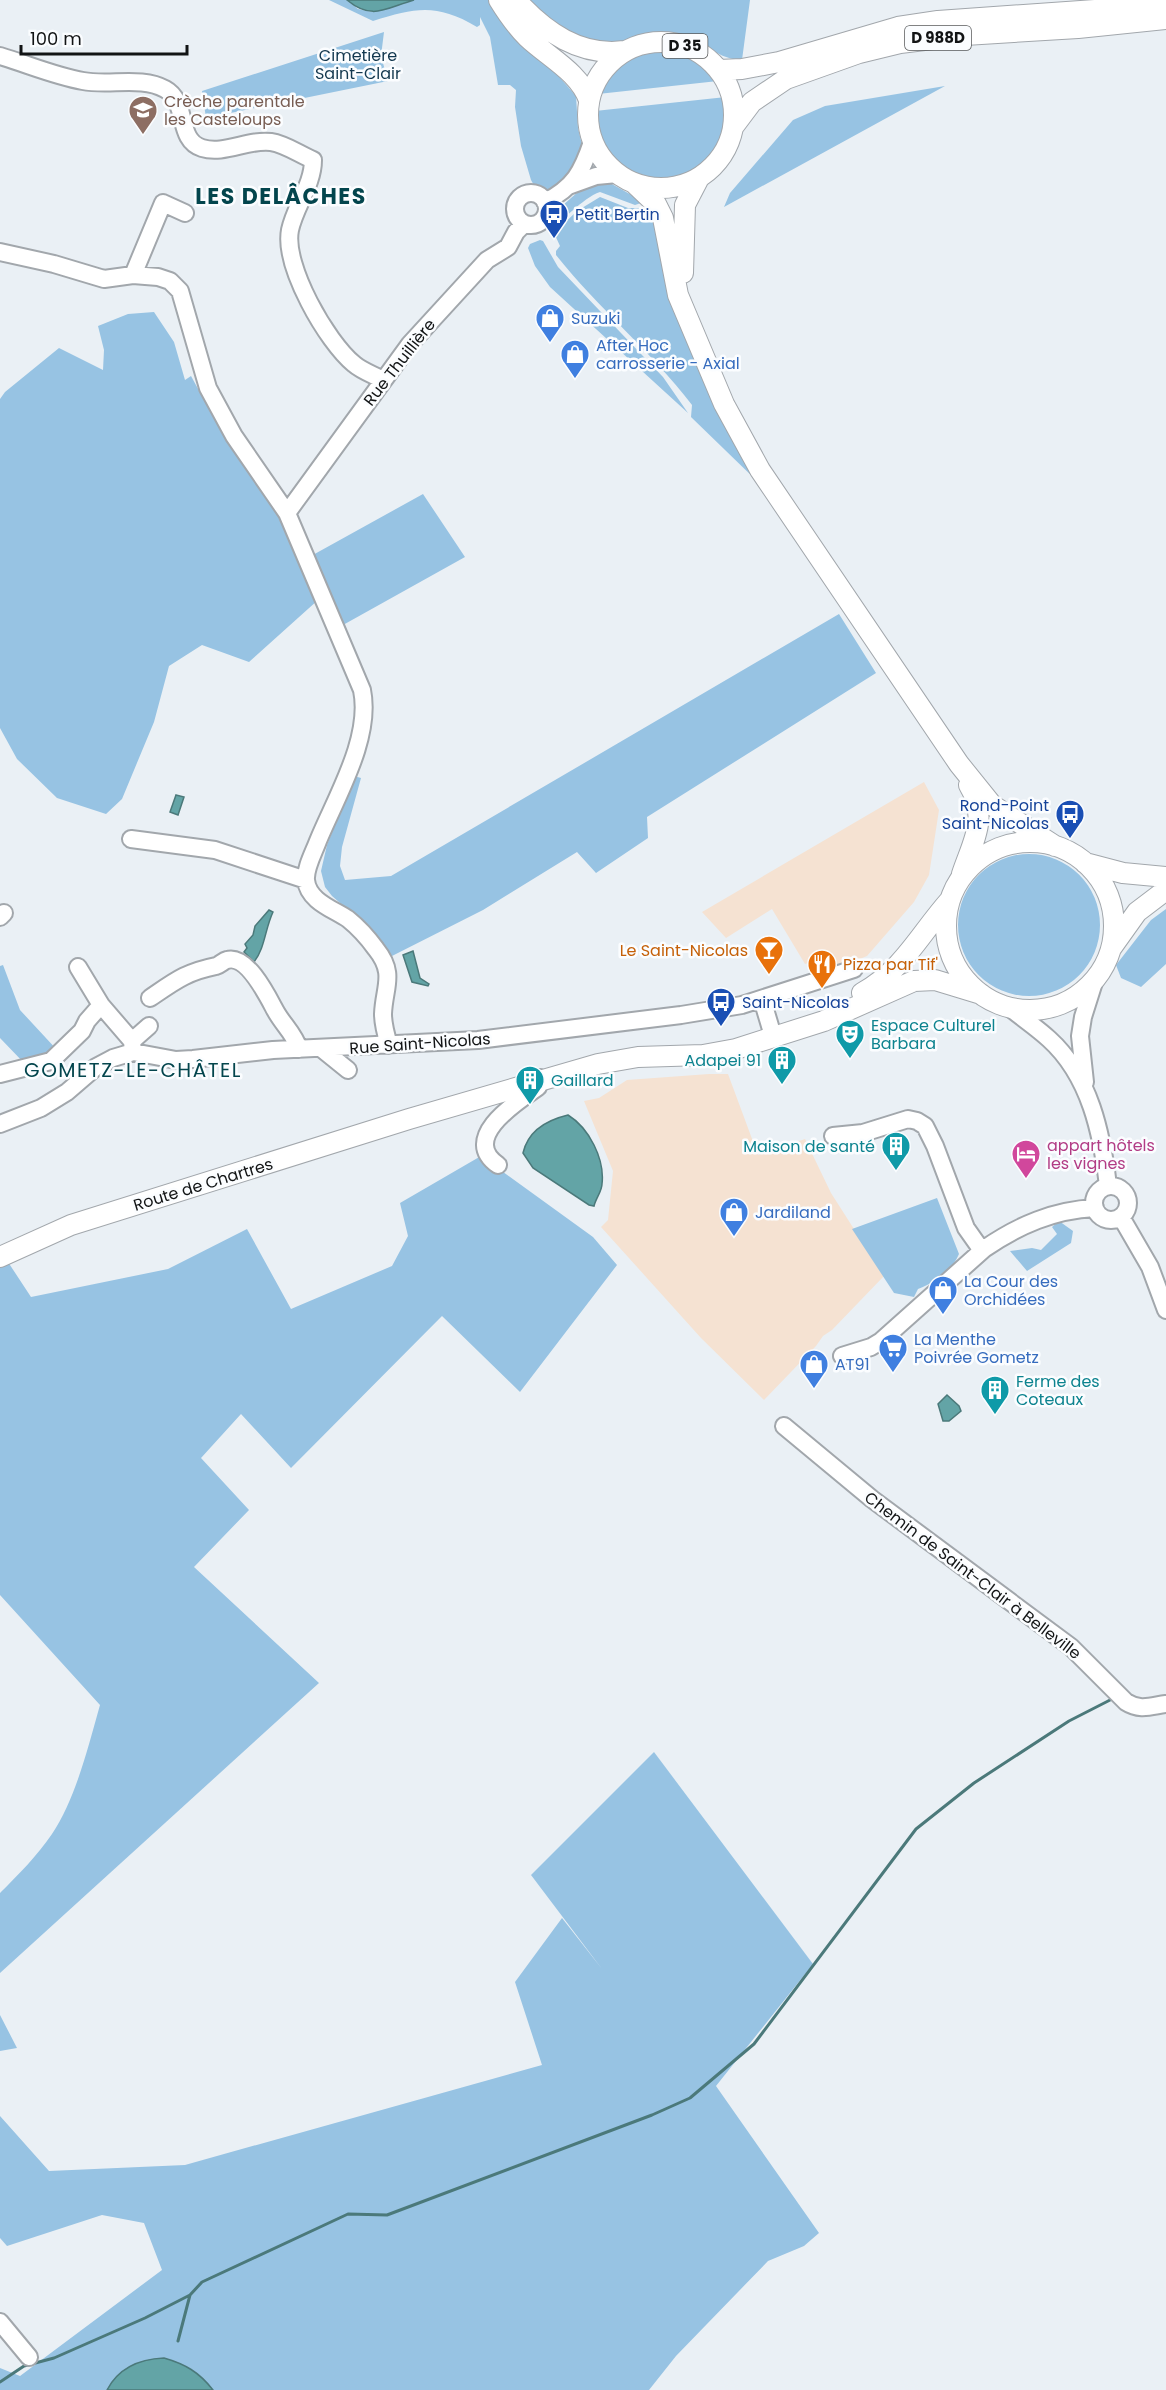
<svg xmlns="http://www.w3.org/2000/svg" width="1166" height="2390" font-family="Poppins,sans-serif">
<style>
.commercial{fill:#f5e2d2}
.green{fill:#97c3e3}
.water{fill:#63a4a6;stroke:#4b797a;stroke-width:1.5}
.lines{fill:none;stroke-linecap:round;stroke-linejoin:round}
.stream{stroke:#4b797a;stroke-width:3}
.minor-casing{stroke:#a2a7ac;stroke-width:20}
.major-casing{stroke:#a2a7ac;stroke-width:22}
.minor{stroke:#fff;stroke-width:16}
.major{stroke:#fff;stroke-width:20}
.labels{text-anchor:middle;stroke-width:5;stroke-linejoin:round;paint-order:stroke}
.shield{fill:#fbfdff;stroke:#585a5b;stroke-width:1.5}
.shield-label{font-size:15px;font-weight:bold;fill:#121415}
.park-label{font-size:16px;fill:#13384f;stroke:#fbfdff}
.education-label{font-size:16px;fill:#785e54;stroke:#fbfdff;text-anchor:start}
.transit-label{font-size:16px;fill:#164399;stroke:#fbfdff;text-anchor:start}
.shop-label{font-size:16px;fill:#366cbe;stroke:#fbfdff;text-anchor:start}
.street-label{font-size:16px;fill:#121415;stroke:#fbfdff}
.food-label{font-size:16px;fill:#c56008;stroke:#fbfdff;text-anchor:end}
.culture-label{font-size:16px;fill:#0d838f;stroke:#fbfdff;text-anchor:start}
.hotel-label{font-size:16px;fill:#b23c85;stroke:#fbfdff;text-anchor:start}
.quarter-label{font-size:20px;letter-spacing:1.5px;fill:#03454d;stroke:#fbfdff}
.district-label{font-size:22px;font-weight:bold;letter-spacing:1.5px;fill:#03454d;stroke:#fbfdff}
</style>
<rect width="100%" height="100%" fill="#eaf0f5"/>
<path class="commercial" d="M924,782L939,810L929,875L914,902L867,956L836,969L824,958L805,964L772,909L726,938L702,912Z
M709,1074H728L758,1155L805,1139L831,1193L884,1276L832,1330L823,1336L816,1346L764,1400L701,1338L601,1227L608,1220L613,1171L584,1101L599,1098L627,1080Z"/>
<path class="green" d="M329,0H347L358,9L373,12L414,0H492L576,96L578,128L583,149L576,167L563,183L547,192L536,189L531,180L521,146L515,107L516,90L510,85H498L490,37L480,17V25L477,27C436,3 416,8 373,21Z
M527,0H750L742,60C719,60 705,42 684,36C661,29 642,37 620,43C606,46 574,38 562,30C550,21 538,10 527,0Z
M384,32L381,56L388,81L206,118L202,91Z
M659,49C683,50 705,60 718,81L598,94C610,67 629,52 659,49Z
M945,86L724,207L730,193L793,120L825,106Z
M726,97C747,198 596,215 595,111Z
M610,183L644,202L635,205L600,192C582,198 561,224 552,226L554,213L579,191L590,184Z
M600,197L628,208H652L757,481L691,417L692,405C651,351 598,308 556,255V251L560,246L554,233L577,211Z
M540,240L543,241L558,267L663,377L688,413L550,287L535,266L528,248L530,244Z
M154,312L174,342L185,380L191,376L229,445L282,519L318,600L249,662L202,645L169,666L154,722L122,799L106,814L57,798L17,759L0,728V399L5,392L59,348L103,370L104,350L98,326L128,314Z
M423,494L465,557L343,625L311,556Z
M839,614L876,673L647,817L648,838L596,873L577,852L483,910L390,957L377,935L332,896L325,887L321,871L327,845L354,776L361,778L342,847L340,866L345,880L391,876Z
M958 925a71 71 0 1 1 142 0a71 71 0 1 1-142 0Z
M1166,909V964L1141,987L1121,978L1116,965L1151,920Z
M3,965L20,1010L58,1051L25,1064L0,1038V966Z
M481,1156L593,1237L617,1265L520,1392L442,1316L291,1468L241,1414L201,1458L249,1510L194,1567L319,1683L0,1973V1893C19,1874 37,1856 52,1834C76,1798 88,1747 100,1705L0,1595V1265L8,1262L31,1297L168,1269L247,1229L291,1309L392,1266L408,1236L400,1203Z
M937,1198L959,1254C951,1272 936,1282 918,1289L914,1297L894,1293L852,1229Z
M1059,1221L1073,1231L1071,1243L1027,1271L1010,1251L1032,1248L1041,1250L1057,1234L1052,1227Z
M654,1752L813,1964L716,2086L819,2233L804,2246L768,2261L676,2356L649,2390H0V2368L20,2376L162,2270L144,2223L102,2215L7,2246L0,2238V2116L49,2171L185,2165L542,2065L515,1982L562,1918L602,1969L531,1875Z
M0,2015L17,2048L0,2051Z"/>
<path class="water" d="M347,0H414C386,8 372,21 347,0Z
M176,795L184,797L178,815L170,812Z
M269,910L273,912C265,929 265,948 254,962L244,952L247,948L245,944L253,935L255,926Z
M413,951L420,978L429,984L428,986L412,982L403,955Z
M568,1115C589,1128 605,1159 602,1184C602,1191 596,1198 594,1206L589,1205L533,1168L523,1153C528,1131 547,1120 568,1115Z
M947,1395L959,1406L961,1411L949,1421H943L938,1404Z
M164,2358C185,2364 199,2372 213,2390H107C119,2367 140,2359 164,2358Z"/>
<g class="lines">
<path class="stream" d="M178,2341L190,2295
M0,2382L24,2366L54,2358L145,2318L190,2295L202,2282L348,2214L387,2215L652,2115L690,2098L754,2044L916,1829L974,1783L1069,1721L1114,1698"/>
<g class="minor-casing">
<path id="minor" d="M0,56C27,64 55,76 83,81C109,86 142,76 165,89C189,102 176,140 202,148C224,155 248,139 271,142C285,144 299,154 313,160C313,185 295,206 290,230C283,266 327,342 354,364C362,371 374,375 383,380
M571,185L596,176L617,174
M515 209a16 16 0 1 1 32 0a16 16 0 1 1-32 0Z
M545,202C574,187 582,172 592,142
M0,252L54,264L104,279L133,275L158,277L170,281L180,291L208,388L234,436L287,513L362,690C372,738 336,797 318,841C314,852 305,868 306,880C308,901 333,909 348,919C358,927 368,938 376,949C396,974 384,987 383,1014C383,1025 386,1035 389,1045
M133,275L163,203L185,213
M287,513L410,344L487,260L508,247L516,232L524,224
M131,839L215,850L306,880
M0,917L4,913
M78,967L101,1005L132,1041L133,1052
M150,998C175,981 186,972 216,966C220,965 223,961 227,960C247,954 268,997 275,1010C283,1025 294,1033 299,1049
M762,999L773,1036
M1009,1007C1022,1018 1036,1027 1049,1039C1090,1076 1102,1134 1108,1186
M132,1041L149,1026
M322,1049L348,1070
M0,1074L51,1061L82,1031L87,1021L101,1005
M1085,1082L1080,1036L1083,1017L1095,979
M0,1124L41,1108L67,1092L96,1067L113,1058L133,1052L176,1060L193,1059L273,1050L478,1040L681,1015L742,1005L854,969
M833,1136L863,1133L908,1119L917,1121L925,1126L935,1146L966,1228L978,1245L984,1249
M498,1165C459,1138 518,1101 538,1087L540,1078
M1094 1203a17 17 0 1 1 34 0a17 17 0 1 1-34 0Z
M1121,1217L1150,1267L1166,1310
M842,1356L871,1347L881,1341L984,1249C1019,1225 1054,1210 1095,1208
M784,1426L872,1499L1071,1647L1126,1702C1140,1711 1151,1706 1166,1704
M0,2322L29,2357"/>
</g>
<g class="major-casing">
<path id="major" d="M499,0C507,13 516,26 527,37C548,57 579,72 589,100
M516,0C545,32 580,57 625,51
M588 115a73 73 0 1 1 146 0a73 73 0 1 1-146 0Z
M719,70L742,69L779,62L898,27L938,21L1166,5
M734,126L752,102L786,79L859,53L900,43L965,35L1078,28L1166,19
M635,184L656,204L663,218L678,295L724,404L760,470L959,764L992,805L1055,846
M683,273L685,205L699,178
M946 926a84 84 0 1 1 168 0a84 84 0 1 1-168 0Z
M1085,863L1123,873L1166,877
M962,874C973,841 989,818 969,785
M1112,947L1137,912L1166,890
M862,993C904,969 919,935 950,900
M0,1257L71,1225L409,1119L598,1064L638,1057L703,1055L736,1049L824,1021L914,981L935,980L981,994"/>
</g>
<use href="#minor" class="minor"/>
<use href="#major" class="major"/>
</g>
<defs>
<g id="school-pin" transform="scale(1.5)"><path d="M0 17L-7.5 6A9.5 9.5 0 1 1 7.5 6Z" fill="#8d6e63" stroke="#fbfdff"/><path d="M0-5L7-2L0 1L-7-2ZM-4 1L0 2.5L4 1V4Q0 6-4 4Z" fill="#fff"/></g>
<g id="bus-pin" transform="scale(1.5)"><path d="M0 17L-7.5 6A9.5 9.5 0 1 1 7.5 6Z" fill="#1a4fb4" stroke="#fbfdff"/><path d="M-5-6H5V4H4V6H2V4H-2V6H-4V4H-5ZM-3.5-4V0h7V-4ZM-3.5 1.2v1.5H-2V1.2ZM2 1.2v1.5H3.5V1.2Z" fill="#fff"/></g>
<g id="shop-pin" transform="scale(1.5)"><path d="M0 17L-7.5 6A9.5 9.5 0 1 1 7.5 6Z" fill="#3f7fe0" stroke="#fbfdff"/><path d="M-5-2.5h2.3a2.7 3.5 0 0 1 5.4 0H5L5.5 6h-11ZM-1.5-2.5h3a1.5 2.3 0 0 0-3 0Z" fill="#fff"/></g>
<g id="bar-pin" transform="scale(1.5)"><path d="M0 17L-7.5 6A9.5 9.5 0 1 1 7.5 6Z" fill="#e8710a" stroke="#fbfdff"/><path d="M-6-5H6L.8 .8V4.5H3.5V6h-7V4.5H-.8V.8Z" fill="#fff"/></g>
<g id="restaurant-pin" transform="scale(1.5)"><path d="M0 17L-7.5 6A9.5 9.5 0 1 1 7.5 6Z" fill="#e8710a" stroke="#fbfdff"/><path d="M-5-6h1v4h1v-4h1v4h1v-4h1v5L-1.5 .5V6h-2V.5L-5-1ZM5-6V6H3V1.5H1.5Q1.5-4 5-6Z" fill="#fff"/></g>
<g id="theatre-pin" transform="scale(1.5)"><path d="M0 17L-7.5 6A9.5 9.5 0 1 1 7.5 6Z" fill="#0f9aa8" stroke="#fbfdff"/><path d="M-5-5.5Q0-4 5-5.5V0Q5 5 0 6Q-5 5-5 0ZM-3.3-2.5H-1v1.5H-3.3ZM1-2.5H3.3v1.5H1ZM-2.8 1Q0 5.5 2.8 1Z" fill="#fff"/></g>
<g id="building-pin" transform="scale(1.5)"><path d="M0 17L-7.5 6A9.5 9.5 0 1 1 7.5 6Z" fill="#0f9aa8" stroke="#fbfdff"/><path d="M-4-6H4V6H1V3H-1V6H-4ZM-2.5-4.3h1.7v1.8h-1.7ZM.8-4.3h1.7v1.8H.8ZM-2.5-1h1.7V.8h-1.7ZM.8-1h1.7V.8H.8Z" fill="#fff"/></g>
<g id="hotel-pin" transform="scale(1.5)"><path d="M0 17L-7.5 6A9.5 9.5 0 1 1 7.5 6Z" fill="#d1479c" stroke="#fbfdff"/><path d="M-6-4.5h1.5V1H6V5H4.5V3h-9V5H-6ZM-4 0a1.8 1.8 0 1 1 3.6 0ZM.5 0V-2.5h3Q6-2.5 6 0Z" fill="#fff"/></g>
<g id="supermarket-pin" transform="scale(1.5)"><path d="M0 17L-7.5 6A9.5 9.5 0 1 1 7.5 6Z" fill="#3f7fe0" stroke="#fbfdff"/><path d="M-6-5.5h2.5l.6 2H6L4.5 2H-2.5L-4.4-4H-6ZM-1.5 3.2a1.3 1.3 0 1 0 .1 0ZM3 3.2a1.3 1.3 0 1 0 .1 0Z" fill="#fff"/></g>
</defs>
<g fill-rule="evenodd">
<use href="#school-pin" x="143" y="110"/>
<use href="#bus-pin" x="554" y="214"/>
<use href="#shop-pin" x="550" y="318"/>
<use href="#shop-pin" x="575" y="354"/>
<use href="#bus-pin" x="1070" y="814"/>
<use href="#bar-pin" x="769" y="950"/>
<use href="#restaurant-pin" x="822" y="964"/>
<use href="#bus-pin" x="721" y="1002"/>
<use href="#theatre-pin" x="850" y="1034"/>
<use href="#building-pin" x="782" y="1060"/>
<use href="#building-pin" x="530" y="1080"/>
<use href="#building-pin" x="896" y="1146"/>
<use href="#hotel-pin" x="1026" y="1154"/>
<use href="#shop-pin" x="734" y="1212"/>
<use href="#shop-pin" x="943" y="1290"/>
<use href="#supermarket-pin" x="893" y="1348"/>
<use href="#shop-pin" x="814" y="1364"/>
<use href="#building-pin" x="995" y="1390"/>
</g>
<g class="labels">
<g class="shield">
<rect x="905" y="26" width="66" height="24" rx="4.5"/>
<rect x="662.5" y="34" width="45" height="24" rx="4.5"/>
</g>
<g class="shield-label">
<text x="938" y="43">D 988D</text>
<text x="685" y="51">D 35</text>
</g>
<g class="park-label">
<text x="358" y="61">Cimetière<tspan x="358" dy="18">Saint-Clair</tspan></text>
</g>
<g class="education-label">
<text x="164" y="107">Crèche parentale<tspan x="164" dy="18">les Casteloups</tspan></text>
</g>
<g class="transit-label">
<text x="575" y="220">Petit Bertin</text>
<text x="1049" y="811" text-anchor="end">Rond-Point<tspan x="1049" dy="18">Saint-Nicolas</tspan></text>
<text x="742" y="1008">Saint-Nicolas</text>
</g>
<g class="shop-label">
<text x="571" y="324">Suzuki</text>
<text x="596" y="351">After Hoc<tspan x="596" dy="18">carrosserie - Axial</tspan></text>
<text x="755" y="1218">Jardiland</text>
<text x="964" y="1287">La Cour des<tspan x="964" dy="18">Orchidées</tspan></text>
<text x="914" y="1345">La Menthe<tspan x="914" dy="18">Poivrée Gometz</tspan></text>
<text x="835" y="1370">AT91</text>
</g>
<g class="street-label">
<text transform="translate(399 362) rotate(-52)" y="6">Rue Thuillière</text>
<text transform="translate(420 1043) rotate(-4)" y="6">Rue Saint-Nicolas</text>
<text transform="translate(203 1184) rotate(-17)" y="6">Route de Chartres</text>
<text transform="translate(973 1575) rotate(37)" y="6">Chemin de Saint-Clair à Belleville</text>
</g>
<g class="food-label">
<text x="748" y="956">Le Saint-Nicolas</text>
<text x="843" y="970" text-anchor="start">Pizza par Tif'</text>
</g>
<g class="culture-label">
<text x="871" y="1031">Espace Culturel<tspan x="871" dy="18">Barbara</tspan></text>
<text x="761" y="1066" text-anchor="end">Adapei 91</text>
<text x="551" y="1086">Gaillard</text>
<text x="875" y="1152" text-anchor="end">Maison de santé</text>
<text x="1016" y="1387">Ferme des<tspan x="1016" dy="18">Coteaux</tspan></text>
</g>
<g class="hotel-label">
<text x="1047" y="1151">appart hôtels<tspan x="1047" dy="18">les vignes</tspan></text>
</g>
<g class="quarter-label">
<text x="133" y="1077">GOMETZ-LE-CHÂTEL</text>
</g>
<g class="district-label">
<text x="281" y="204">LES DELÂCHES</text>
</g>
</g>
<path d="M21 45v9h166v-9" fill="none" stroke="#121415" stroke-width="3"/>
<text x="30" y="45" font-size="18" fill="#121415" stroke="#fbfdff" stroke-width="4.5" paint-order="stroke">100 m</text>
</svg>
